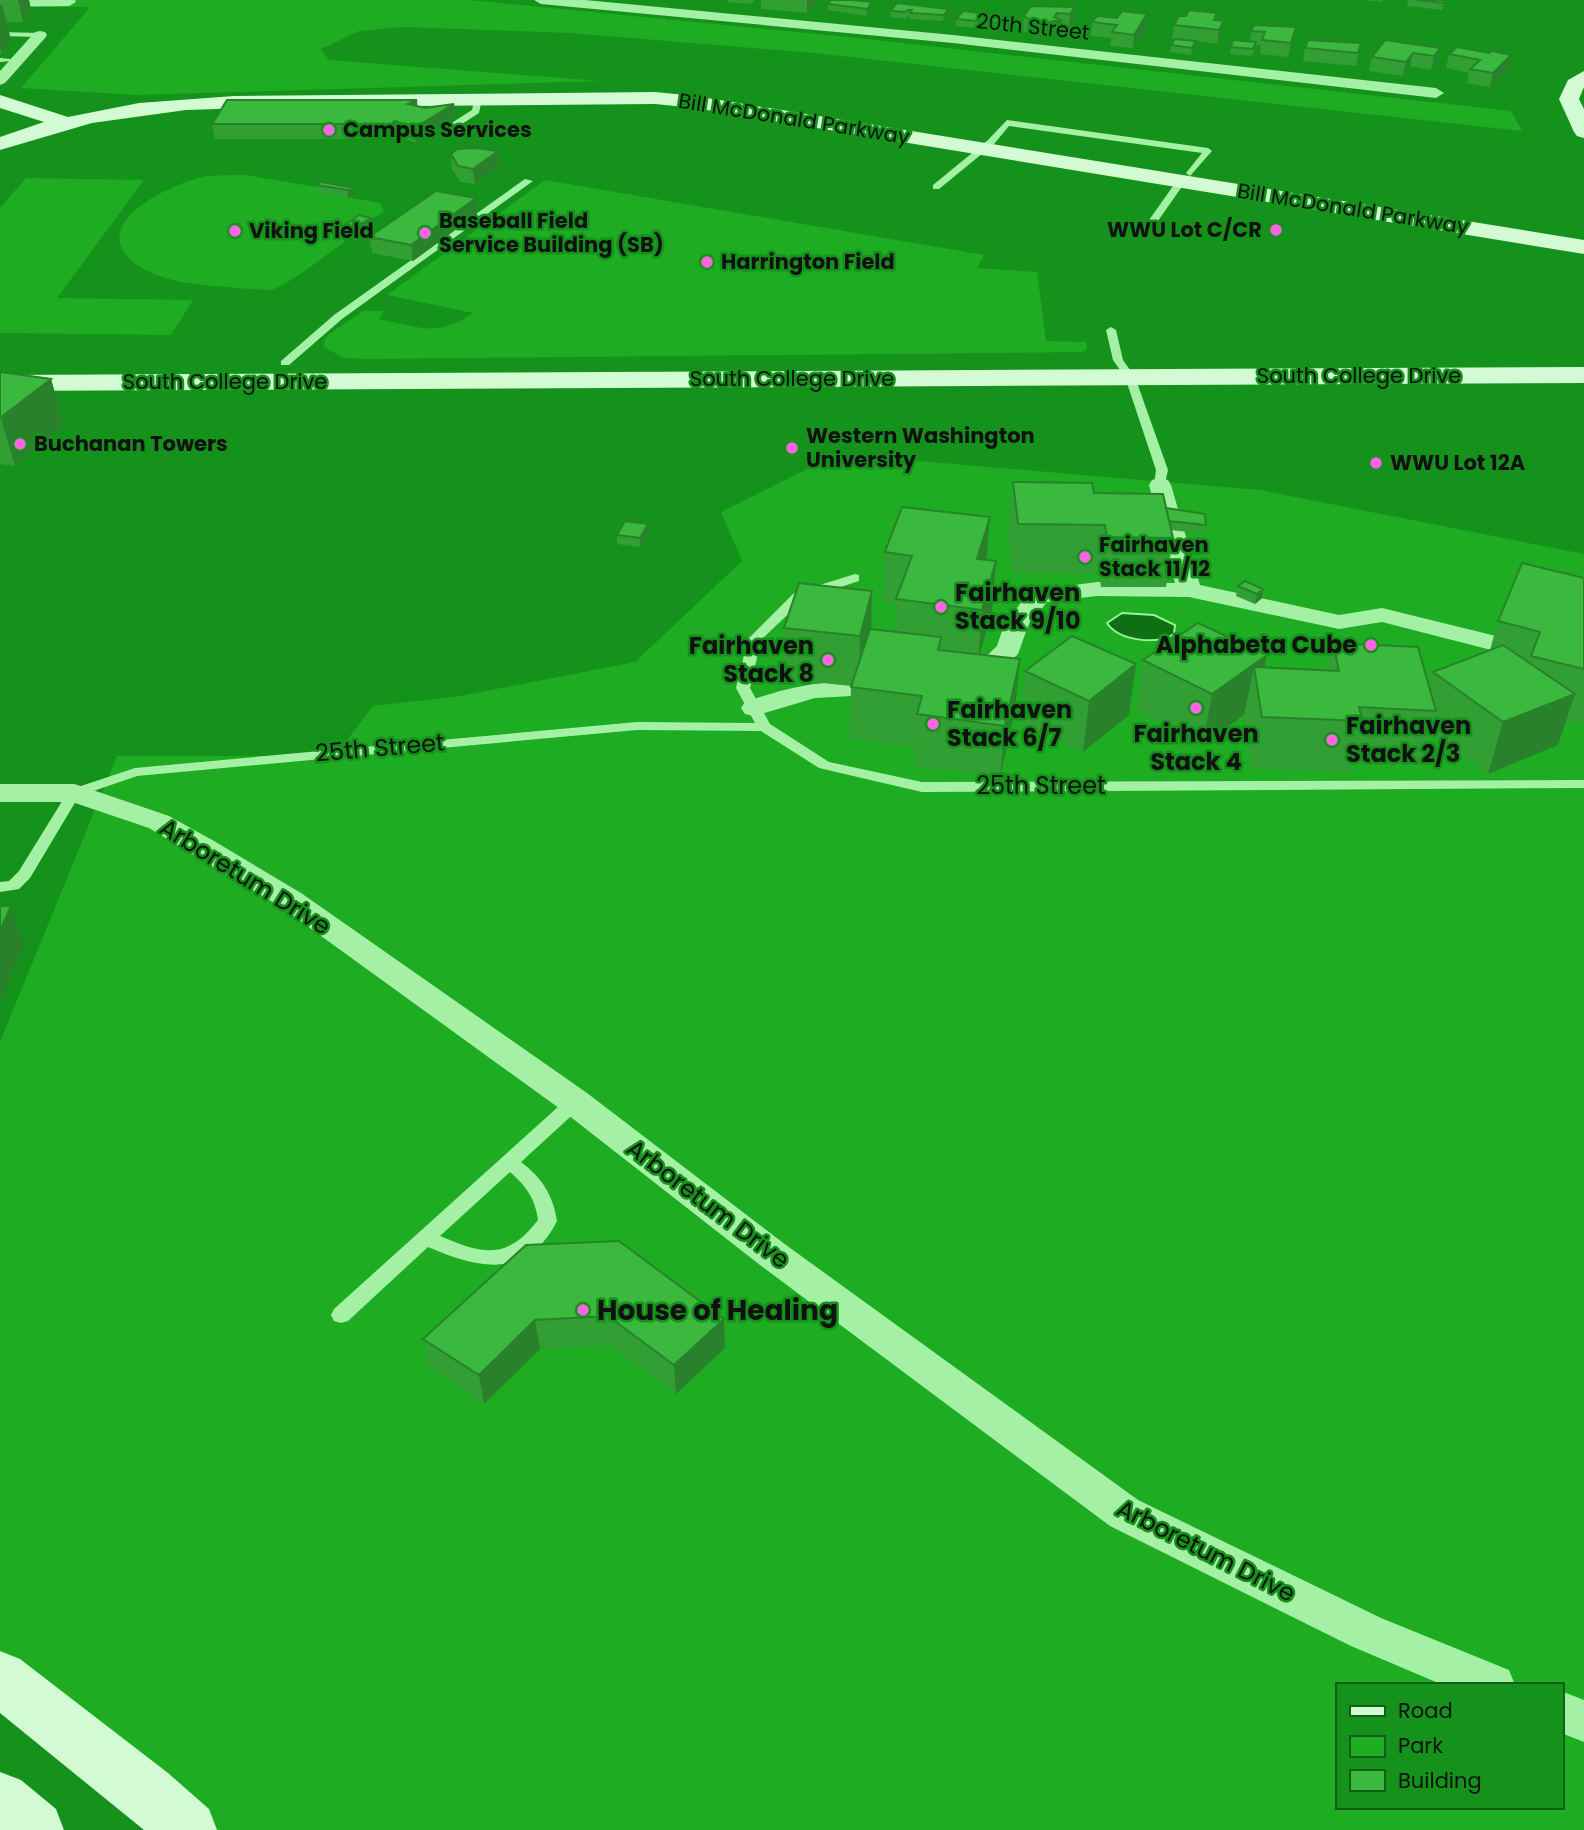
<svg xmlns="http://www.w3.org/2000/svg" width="1584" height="1830" font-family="Poppins,sans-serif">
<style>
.green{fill:#1eac22;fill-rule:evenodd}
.water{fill:#0e6f13;stroke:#96f498;stroke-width:2}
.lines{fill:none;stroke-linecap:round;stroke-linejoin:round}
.lane{fill:#a4f1a6;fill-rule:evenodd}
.street{fill:#a4f1a6;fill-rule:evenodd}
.secondary{fill:#d2fbd4;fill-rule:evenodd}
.wall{fill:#329f35}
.shaded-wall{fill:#29822b}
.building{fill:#3ab93e;stroke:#29822b;stroke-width:2}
.poi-dot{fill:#ff64e1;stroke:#15921b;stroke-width:2.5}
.labels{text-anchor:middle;stroke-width:5;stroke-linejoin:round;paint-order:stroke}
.far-street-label{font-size:21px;fill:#111;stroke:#15921b}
.far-poi-label{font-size:21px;font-weight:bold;fill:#111;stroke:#15921b;text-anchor:start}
.poi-label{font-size:24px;font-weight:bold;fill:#111;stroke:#15921b;text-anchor:start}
.street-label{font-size:24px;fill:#111;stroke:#15921b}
.near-poi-label{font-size:28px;font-weight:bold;fill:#111;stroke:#15921b;text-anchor:start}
</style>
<rect width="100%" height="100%" fill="#15921b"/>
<path class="green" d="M51,0H470L858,38L1511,111L1522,131L814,53L571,33L403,27L359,31L321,49L329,60L600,81L136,95L21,88L90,7H45Z
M245,175L323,188L319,192L380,203L384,212L340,236L345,242C322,257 299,278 274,289C270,291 235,288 227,287C196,285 149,281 127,256C94,217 180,180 208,176C220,175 233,175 245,175Z
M26,178L144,180L57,298L193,300L171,335L0,333V208Z
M545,180L984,255L977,268L1037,272L1046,341L1086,342L1087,349L1082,352L368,359L344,358L324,347V341L328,335L363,311H384L379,319C419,327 437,338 473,313L387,295Z
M837,454L1260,490L1584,554V1830H203L0,1651V1042L117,756H335L373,706L460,696L635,662L742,561L721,512ZM1337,1685H1561V1807H1337Z"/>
<path class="water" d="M1122,613L1154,615L1175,625L1174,634C1156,645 1119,641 1107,623Z"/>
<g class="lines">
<path class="lane" d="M0,32L40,33L44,35L40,37L0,36Z
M0,58L21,60L0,62Z
M475,97L482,99L479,113L445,135H439V131L472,110Z
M1007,120L1208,148L1212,151L1190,176L1186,173L1202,153L1009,126L994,144L939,189H933V185L988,140Z
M525,179L533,181L342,319L289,365H281V361L334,315Z
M1178,179L1186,181L1155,225H1149L1147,223Z
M1111,327L1116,330L1123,360L1135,377L1168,470L1164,488H1156L1154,485L1156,470L1125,377L1113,360L1106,330Z
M855,574L859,575V581L804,599L761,640L750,688L770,724L829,762L922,782L1584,780V788L922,792L819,768L761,731L637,730L137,776L79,796L30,878L19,889L0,892V882L9,881L19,871L69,790L135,768L637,722L755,723L736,688L748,639L794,593Z
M575,1096L581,1097L584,1102L581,1107L521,1162C542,1178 553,1195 557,1221C527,1280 479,1269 428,1247L348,1321L341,1323L334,1321L331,1315L334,1309L569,1097ZM510,1172C526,1186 535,1198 538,1220C507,1260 484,1255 440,1236Z"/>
<path class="street" d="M0,0H75L76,2L69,6L0,7Z
M534,0H585L953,35L1436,88L1444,93L1436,98L953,43L541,4Z
M40,31L45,32L47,35L45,38L5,83L0,85V71L35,32Z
M1160,478L1168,480L1171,485L1200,585L1339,615L1382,608L1504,638L1508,643L1504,648L1495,651L1382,622L1339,629L1189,597L1097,596L1047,602L1028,626L1018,654L991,679L966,687L957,684L953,679L957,674L973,669L997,646L1004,625L1030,591L1097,582L1175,583L1149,485L1152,480Z
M866,668L889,672L893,677L889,682L876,684L870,695L815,698L754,716L745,714L741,708L745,702C784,689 809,682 851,682L857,671Z
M0,784H74L84,787L169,816L214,841L301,893L587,1093L786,1245L1138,1500L1381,1618L1509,1670L1515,1685H1443L1351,1646L1110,1526L760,1265L563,1111L281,907L149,828L72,802H0Z
M1561,1691L1584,1700V1742L1561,1733Z"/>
<path class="secondary" d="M1584,71V87L1579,99L1584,109V138L1577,136L1574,132L1559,99L1568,80Z
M655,92L695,96L1584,240V254L695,108L655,104L282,107L186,110L92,123L0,150V137L44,122L0,108V95L68,117L139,103L234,96Z
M1584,367V383L0,391V375Z
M0,1651L20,1659L168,1773L209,1809L217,1830H144L0,1713Z
M0,1772L21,1780L56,1809L64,1830H0Z"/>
</g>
<path class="wall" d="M0,0H29L31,10L23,22H6L11,40L2,53H0Z
M728,0H755L750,4L728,2Z
M761,0H817V3L807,13L761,9Z
M1364,0H1383L1382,2Z
M1408,0H1445L1442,10L1407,6Z
M897,3L947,16L943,21L910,19V17L908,16L906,19L890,17V11Z
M828,4L872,8L867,16L828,10Z
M1075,7L1074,20L1069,28L1060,27V34L1036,38L1022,30L1024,16Z
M1217,13L1216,20L1224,21L1222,34L1217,44L1196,41L1195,48L1191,55L1170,52L1171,45L1175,39H1172L1174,25L1186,16Z
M1004,16V22L997,30L956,26V19Z
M1092,22L1146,28L1133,48L1110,46L1111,38L1091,36Z
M1296,27L1294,40L1288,57L1260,54L1261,45H1256L1252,56L1230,54L1231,47L1250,42L1251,31Z
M1361,43L1356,66L1303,61L1305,48Z
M1440,48L1437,62L1431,70L1410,66L1403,76L1369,71L1372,57Z
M1489,53L1511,55L1508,69L1490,87L1467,83L1469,73L1446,68L1449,54Z
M417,100V107L425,108L454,104L455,119L416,143L397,136L393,139H215L212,124Z
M498,151L500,166L475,184L460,182L452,169L451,154Z
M317,185L354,188L356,195L348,198L318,192Z
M476,198L477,214L413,261L372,253L369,237Z
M370,218L372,226L348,242L341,237L340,229Z
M0,372L51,379L64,425L15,466L0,464Z
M1013,482L1094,493L1166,508L1206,525L1205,534L1171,530L1173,538L1166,587H1101L1099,574L1013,573L1008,530Z
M649,533L640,547L617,544V535Z
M885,552L996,561L992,611L979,655L1015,710L1000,777L914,766L915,747L849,739L851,686L784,679V628L871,629L895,632L896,603L883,602Z
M1584,578V724L1566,720L1558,745L1488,774L1430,731L1422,762L1353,759L1350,773L1252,768L1244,718V715L1203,745L1136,710L1143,660L1267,655L1264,667L1326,670L1333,643L1429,686L1433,672L1490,650L1498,621Z
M1238,586L1263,589L1262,598L1255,604L1236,596Z
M1025,671L1129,715L1083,752L1020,722Z
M526,1245L724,1319L725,1348L676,1394L611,1345L540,1349L484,1404L429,1368L423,1339Z"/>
<path class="shaded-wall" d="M18,0H29L31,10L23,22Z
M807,0H817V3L807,13Z
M872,2V8L867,16V9Z
M2,4L11,40L2,53L0,47V6Z
M1075,7L1074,20L1069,28L1070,14Z
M948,9L947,16L943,21L944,15Z
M1057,13V21L1061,20L1060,34L1036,38L1037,24L1054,17Z
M1147,14L1146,28L1133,48L1134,35Z
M1004,16V22L997,30L998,23Z
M1224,21L1222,34L1217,44L1219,30Z
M1296,27L1294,40L1288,57L1291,43Z
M1196,41L1195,48L1191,55L1192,48Z
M1440,48L1437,62L1431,70L1434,56Z
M1413,53L1410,66L1403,76L1406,62Z
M1511,55L1508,69L1490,87L1493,73Z
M417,100L418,115L408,104Z
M454,104L455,119L416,143L414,128Z
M395,121L397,136L393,139L391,124Z
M498,151L500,166L475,184L473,169Z
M354,188L356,195L348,198L347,190Z
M476,198L477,214L413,261L411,245Z
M370,218L372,226L348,242L347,234Z
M51,379L64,425L15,466L1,419Z
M990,517L986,566L977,559Z
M648,524L649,533L640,547V538Z
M996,561L992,611L978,661L982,610Z
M1263,589L1262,598L1255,604L1257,594Z
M872,591L871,640L859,686L860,636Z
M1267,655L1259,696L1254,667L1244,715L1203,745L1212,694Z
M1020,659L1015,710L1000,777L1005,726Z
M1136,664L1129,715L1083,752L1089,701Z
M1575,694L1558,745L1488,774L1503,722Z
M11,906L24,944L0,1003V931Z
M724,1319L725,1348L676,1394L674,1365Z
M535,1320L540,1349L484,1404L479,1375Z"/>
<path class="building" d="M831,0H852L872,2L867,9L828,4Z
M1417,0H1444L1443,3Z
M897,3L948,9L944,15L910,13L912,10H908L906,12L890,11Z
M1031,6L1075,7L1070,14L1057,13L1054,17L1061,20L1037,24L1024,16Z
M1189,10L1217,13L1214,20L1224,21L1219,30L1174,25L1179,16H1186Z
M963,11L1004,16L998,23L956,19Z
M1122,11L1147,14L1134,35L1112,32L1117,25L1092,22L1097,16L1117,18Z
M1254,25L1296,27L1291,43L1262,40L1265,32L1251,31Z
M1175,39L1196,41L1192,48L1171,45Z
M1233,40L1256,42L1253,49L1231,47Z
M1308,40L1361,43L1358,53L1305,48Z
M1385,40L1440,48L1434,56L1413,53L1406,62L1372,57Z
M1457,47L1489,53L1492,51L1511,55L1493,73L1470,69L1480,60L1449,54Z
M227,100H417L408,104L425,108L454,104L414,128L395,121L391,124H212Z
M476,148L498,151L473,169L458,166L451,154L457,149Z
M321,182L354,188L347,190L317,185Z
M436,191L476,198L411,245L369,237Z
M359,215L370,218L347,234L340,229Z
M0,372L51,379L0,418Z
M1013,482L1092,483L1094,493L1163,494L1173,538L1107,537L1105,525L1018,524Z
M902,507L990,517L977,559L996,561L982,610L896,599L912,556L885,552Z
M1166,508L1205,514L1206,525L1169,521Z
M625,521L648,524L640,538L617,535Z
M1522,563L1584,578V669L1531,656L1540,632L1498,621Z
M1245,581L1263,589L1257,594L1238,586Z
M799,583L872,591L860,636L784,628Z
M1198,623L1267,655L1212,694L1143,660Z
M870,629L941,637L938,650L1020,659L1005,726L917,714L922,696L851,687Z
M1072,636L1136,664L1089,701L1025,671Z
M1333,643L1418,647L1436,711L1359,707L1363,721L1262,717L1254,667L1339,671Z
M1503,645L1575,694L1503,722L1433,672Z
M0,906H11L0,931Z
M619,1241L724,1319L674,1365L608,1316L535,1320L479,1375L423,1339L526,1245Z"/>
<g class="poi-dot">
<circle cx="329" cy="130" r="7"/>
<circle cx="1276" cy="230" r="7"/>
<circle cx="235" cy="231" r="7"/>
<circle cx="425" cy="233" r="7"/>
<circle cx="707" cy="262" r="7"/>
<circle cx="20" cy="444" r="7"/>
<circle cx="792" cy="448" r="7"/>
<circle cx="1376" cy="463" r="7"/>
<circle cx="1085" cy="557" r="7"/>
<circle cx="941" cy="607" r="7"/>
<circle cx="1371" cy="645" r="7"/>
<circle cx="828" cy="660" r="7"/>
<circle cx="1196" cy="708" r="7"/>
<circle cx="933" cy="724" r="7"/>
<circle cx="1332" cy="740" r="7"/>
<circle cx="583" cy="1310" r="7"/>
</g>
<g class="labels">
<g class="far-street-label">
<text transform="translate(1033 27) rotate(6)" y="7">20th Street</text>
<text transform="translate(794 119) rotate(9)" y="7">Bill McDonald Parkway</text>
<text transform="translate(1353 209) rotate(9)" y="7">Bill McDonald Parkway</text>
<text x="1359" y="383">South College Drive</text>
<text x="792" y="386">South College Drive</text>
<text x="225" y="389">South College Drive</text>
</g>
<g class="far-poi-label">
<text x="343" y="137">Campus Services</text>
<text x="439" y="228">Baseball Field<tspan x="439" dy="24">Service Building (SB)</tspan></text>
<text x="1262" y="237" text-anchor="end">WWU Lot C/CR</text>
<text x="249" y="238">Viking Field</text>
<text x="721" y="269">Harrington Field</text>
<text x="806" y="443">Western Washington<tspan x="806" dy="24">University</tspan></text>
<text x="34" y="451">Buchanan Towers</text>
<text x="1390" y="470">WWU Lot 12A</text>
<text x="1099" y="552">Fairhaven<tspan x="1099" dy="24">Stack 11/12</tspan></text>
</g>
<g class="poi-label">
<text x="955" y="601">Fairhaven<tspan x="955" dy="28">Stack 9/10</tspan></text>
<text x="1357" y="653" text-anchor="end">Alphabeta Cube</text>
<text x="814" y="654" text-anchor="end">Fairhaven<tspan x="814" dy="28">Stack 8</tspan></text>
<text x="947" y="718">Fairhaven<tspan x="947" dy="28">Stack 6/7</tspan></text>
<text x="1346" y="734">Fairhaven<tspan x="1346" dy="28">Stack 2/3</tspan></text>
<text x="1196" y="742" text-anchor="middle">Fairhaven<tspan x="1196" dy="28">Stack 4</tspan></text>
</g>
<g class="street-label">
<text transform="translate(380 748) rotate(-5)" y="8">25th Street</text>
<text x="1041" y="794">25th Street</text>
<text transform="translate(245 877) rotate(32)" y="8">Arboretum Drive</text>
<text transform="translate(708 1204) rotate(37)" y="8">Arboretum Drive</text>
<text transform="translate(1206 1551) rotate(27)" y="8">Arboretum Drive</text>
</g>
<g class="near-poi-label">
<text x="597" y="1320">House of Healing</text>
</g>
</g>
<rect x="1336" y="1683" width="228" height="126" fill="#15921b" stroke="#135e17" stroke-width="2"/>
<rect x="1350" y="1706" width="35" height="10" fill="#d2fbd4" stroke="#135e17" stroke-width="2"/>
<text x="1398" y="1718" font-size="21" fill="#111111">Road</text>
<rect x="1350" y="1736" width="35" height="21" fill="#1eac22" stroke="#135e17" stroke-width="2"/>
<text x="1398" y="1753" font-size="21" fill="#111111">Park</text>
<rect x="1350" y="1770" width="35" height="21" fill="#3ab93e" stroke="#135e17" stroke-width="2"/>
<text x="1398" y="1788" font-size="21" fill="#111111">Building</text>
</svg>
